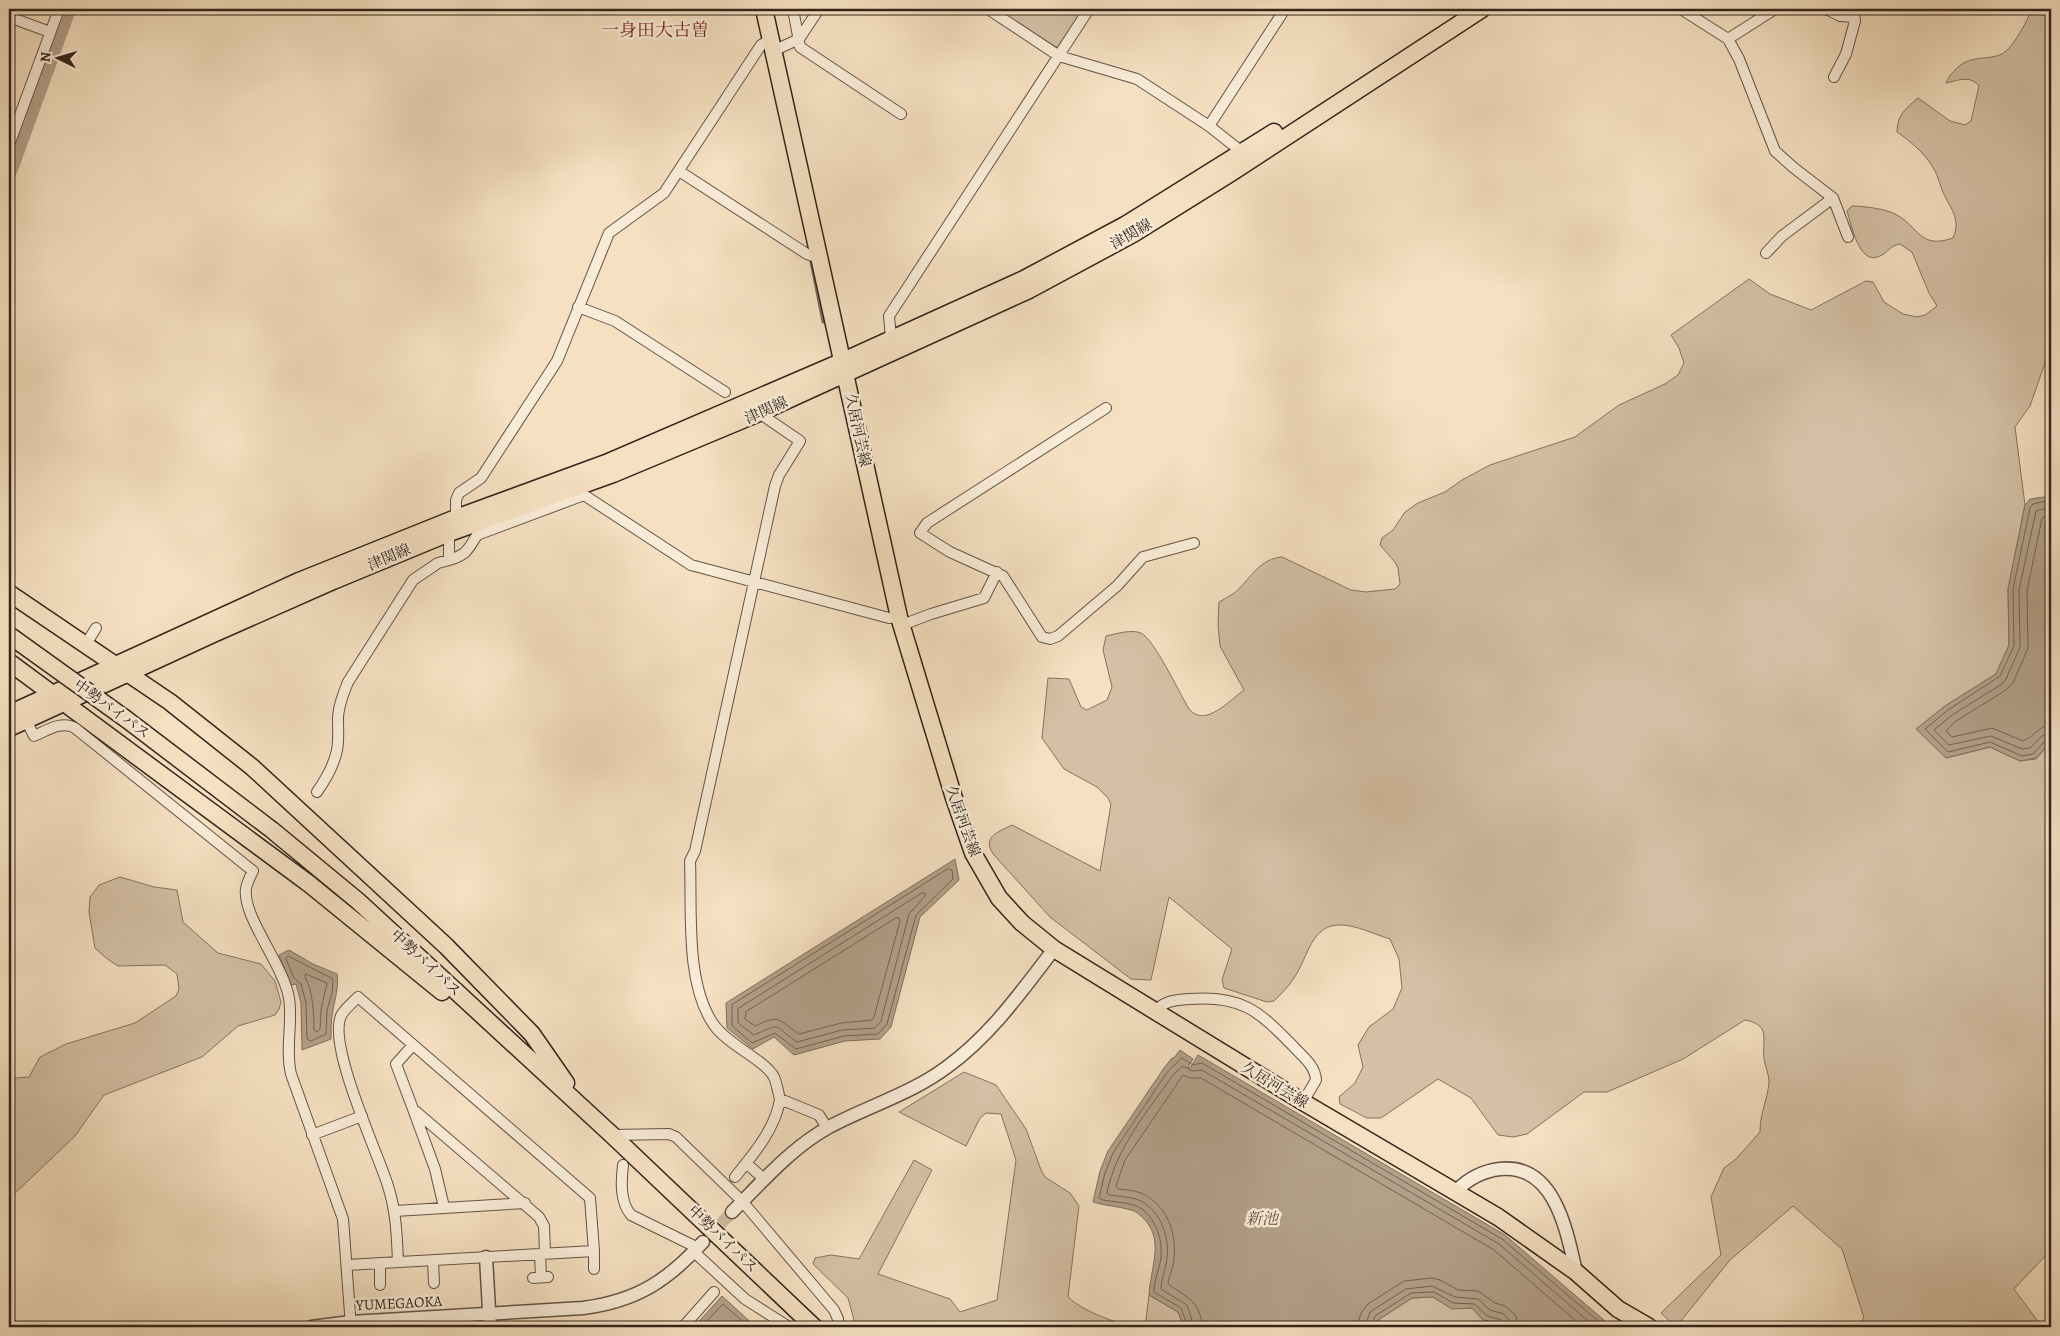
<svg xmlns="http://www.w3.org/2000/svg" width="2060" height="1336" font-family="Alegreya,'Noto Serif JP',serif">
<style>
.green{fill:#d4c0a5;stroke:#847261}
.water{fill:#b3a089;stroke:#806e5e}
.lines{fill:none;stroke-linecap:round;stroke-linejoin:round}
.shore{stroke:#736253;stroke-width:1}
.stream{stroke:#806e5e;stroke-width:3}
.river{stroke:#b3a089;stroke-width:18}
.tertiary-tunnel{stroke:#cebaa0;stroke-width:12;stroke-dasharray:12 6;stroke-linecap:butt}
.minor-casing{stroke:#645346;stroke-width:12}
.tertiary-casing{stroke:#645346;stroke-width:15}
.primary-casing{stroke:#33241d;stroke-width:19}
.trunk-casing{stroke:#33241d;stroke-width:19}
.minor{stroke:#f8ebd7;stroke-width:10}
.tertiary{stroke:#f8ebd7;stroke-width:12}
.primary{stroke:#f5e0c1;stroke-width:16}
.trunk{stroke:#f5e0c1;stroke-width:16}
.trunk-bridge-casing{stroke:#33241d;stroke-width:19;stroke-linecap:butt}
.trunk-bridge{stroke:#f5e0c1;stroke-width:16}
.labels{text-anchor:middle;stroke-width:5;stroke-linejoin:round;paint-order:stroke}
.street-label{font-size:15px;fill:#33241d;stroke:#f8ebd7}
.water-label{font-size:16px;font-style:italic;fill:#604f43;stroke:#f8ebd7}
.quarter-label{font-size:18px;fill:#7a1f14;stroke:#f8ebd7}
</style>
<rect width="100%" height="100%" fill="#f5e0c1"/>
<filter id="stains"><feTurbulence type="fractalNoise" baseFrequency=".004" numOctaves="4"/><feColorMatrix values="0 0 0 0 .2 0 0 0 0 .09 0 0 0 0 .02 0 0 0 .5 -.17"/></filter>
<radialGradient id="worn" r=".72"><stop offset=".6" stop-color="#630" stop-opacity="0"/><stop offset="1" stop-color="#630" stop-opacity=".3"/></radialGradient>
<path class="green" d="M997,9H1083L1058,47H1056Z
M2032,9H2051V329L2045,363L2030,406L2015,427L2025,505L2008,589L2009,645L1996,674L1945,706L1917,729L1946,758L1990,747L2020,761L2036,759L2051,742V1250L2014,1289L2042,1327H1855L1864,1318L1842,1249L1793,1206L1730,1260L1676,1327L1661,1313L1721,1255L1711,1197L1724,1168L1736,1159L1760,1132C1760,1112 1768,1099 1769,1082C1769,1074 1765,1066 1764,1059C1762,1038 1771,1025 1745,1020L1683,1059L1607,1092H1584L1527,1134L1513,1137L1498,1135L1471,1098L1438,1079L1381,1118H1367L1340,1104L1339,1097L1355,1083L1363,1067L1358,1045L1369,1027L1393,1009L1402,988L1399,959L1390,939C1377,935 1355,925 1342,925C1311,923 1308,958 1294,978C1289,986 1281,994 1274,1001L1267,1002L1224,988L1222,980L1232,949L1169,897L1151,980L1131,979L1050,917L994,855C981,837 998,832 1012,825L1100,871L1111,804L1108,798L1097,787L1064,769L1042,738L1048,678L1069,679L1081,707L1087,710L1107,700L1112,687L1103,650L1106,636C1115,634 1132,629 1141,633C1154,639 1180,694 1189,709C1205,728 1229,701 1244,690L1220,646L1218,623L1219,602C1226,598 1234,594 1239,589C1252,575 1261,559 1282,557L1351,590L1366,592L1395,589L1400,584L1398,568L1395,562L1380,545L1382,538L1393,530L1405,512L1418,503L1445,492L1462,480L1490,465L1575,437L1619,405L1665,384L1678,375L1684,363L1679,348L1671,335L1749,279L1770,294L1811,310L1866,281L1873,282L1884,302L1903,314L1917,317L1925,315L1937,306L1929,293L1912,252L1900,244C1889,246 1889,252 1880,256C1859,267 1851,223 1847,211L1852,206C1863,206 1886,209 1895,214C1919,226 1919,250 1953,238C1962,218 1949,207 1942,190C1940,185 1939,180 1937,175C1929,157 1913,143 1897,132C1897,115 1906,108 1918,98L1950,121L1965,125L1971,121L1979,86C1970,75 1959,80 1946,83C1949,76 1952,73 1957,68C1973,53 1991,62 2005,52C2015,44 2027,21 2032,9Z
M120,877L154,887L177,890L183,922L218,953L261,964L275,981L281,1002L279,1009L275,1015L238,1026L202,1057L104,1095L75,1136L9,1199V1074L15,1078L29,1077L40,1057L66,1044L135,1023L176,996L179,989L177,974L165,965L118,966L106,958L95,948L89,912L90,897L99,885Z
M964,1072L996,1085L1026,1129L1041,1170L1045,1177L1070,1193L1079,1206L1068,1297C1084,1312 1110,1320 1131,1327H856L848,1298L813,1264L815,1258L831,1255L859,1259L914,1160L932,1170L878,1274L950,1299L960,1312L997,1300L1016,1160L1001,1114L986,1113L980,1118L966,1146L899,1112Z
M1149,1295L1178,1312L1184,1327H1145Z
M1433,1297L1452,1308H1472L1483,1320L1496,1322L1506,1327H1375L1378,1320L1412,1298Z"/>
<path class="water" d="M2051,496V742L2036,758L2020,761L1990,747L1946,758L1916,729L1945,706L1996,674L2009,645L2008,589L2025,505L2030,499Z
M955,859L959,880L920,917L891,1027L880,1039L845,1041L794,1055L774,1037L753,1049L727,1028L726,1003Z
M289,950L313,964L337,974C339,987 335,998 333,1010C331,1020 331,1030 331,1039L302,1050L301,1003L296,984L291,985L279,955Z
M1180,1050L1193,1059L1188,1067L1190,1068L1198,1055L1505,1235L1612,1327H1506L1496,1322L1483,1320L1472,1308L1452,1309L1433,1297L1412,1298L1378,1320L1375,1327H1184L1178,1312L1149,1295C1150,1270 1164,1242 1146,1221C1142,1217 1137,1211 1131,1210C1118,1206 1105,1206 1093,1202L1100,1171L1108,1151L1164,1068L1172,1058H1174Z
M722,1296L756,1327H694Z"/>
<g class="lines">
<path class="shore" d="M2051,500L2033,504L2030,508L2013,589L2014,646L2000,676L1948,710L1925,729L1948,752L1990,742L2022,756L2033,754L2046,740L2051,739
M2051,507L2036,511L2019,590L2020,647L2006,679L2002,684L1952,715L1934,730L1949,745L1991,736L2022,749L2030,748L2042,736L2051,733
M2051,514L2042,518L2027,591L2028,648L2013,683L2006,690L1956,721L1946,731L1952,737L1992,728L2023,741C2034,737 2038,726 2051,725
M948,869L952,870L953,879L916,915L887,1024L878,1034L844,1036L796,1049L775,1033L752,1043L732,1026V1005Z
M922,893H925V896L909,914L881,1021L875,1028L842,1030L797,1042C772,1025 784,1022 754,1035L738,1023V1009Z
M896,918H899L900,921L874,1017L872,1020L841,1023L799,1034C777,1019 781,1014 755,1026L745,1019L746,1012Z
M288,956L333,979L332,993L327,1010L326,1034L311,1041L307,1039L306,1003L301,984L294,978L286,959Z
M306,974L327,983L321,1010L320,1029L317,1032L314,1030C314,1014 313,991 305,977Z
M701,1327L723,1304L749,1327
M1188,1327L1181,1308L1154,1292C1154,1280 1159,1270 1161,1258C1163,1238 1154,1212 1134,1205C1124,1202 1113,1202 1103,1200L1099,1198L1105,1173L1113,1153L1168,1071L1182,1058L1193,1065L1202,1063L1502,1239L1605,1327
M1194,1327L1187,1305L1161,1289C1161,1278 1166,1269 1167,1258C1170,1236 1159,1207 1136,1199C1128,1197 1118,1196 1109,1195L1107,1193C1116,1148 1147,1112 1173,1075L1183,1066L1192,1071L1202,1070L1499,1244L1595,1327
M1202,1327C1201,1301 1186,1297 1168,1284C1169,1275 1174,1267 1174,1258C1177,1232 1166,1204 1141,1193C1134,1190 1125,1190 1118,1189L1116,1186L1125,1160L1183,1075L1190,1078H1201L1494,1250L1583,1327
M1357,1327L1361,1313L1368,1304L1404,1281L1432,1278L1440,1280L1458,1290L1478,1291L1495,1303L1505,1306L1516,1316L1518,1327
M1365,1327L1370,1312L1406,1289L1432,1286L1455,1297L1478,1299L1490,1310L1504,1314L1509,1320L1511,1327
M1371,1327L1375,1316L1411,1293L1434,1292L1453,1303L1474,1304C1479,1307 1483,1314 1488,1316C1496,1320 1503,1316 1505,1327"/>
<path class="stream" d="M810,257L823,322"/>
<path class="river" d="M9,169L67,9"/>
<path class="tertiary-tunnel" d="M708,1237L732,1212"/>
<g class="minor-casing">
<path id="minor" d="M793,9L800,47L901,114
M988,9L1059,56L1137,79L1209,126
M1681,9L1728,39L1739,59L1775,151L1794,168L1833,198L1848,237
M1826,9L1840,16L1854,17
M9,17L50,32
M1728,39L1775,9
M770,40L761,45L664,193L609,233L557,361L481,478L459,493L456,500V518L449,533V560C466,555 468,550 477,535L584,495L691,565L889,618L899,617
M773,51L799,39L819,9
M1834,77L1846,54L1855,21L1854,17L1857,9
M9,145L59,9
M1242,152L1209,126L1285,9
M679,171L807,254L819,258
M1766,253L1782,236L1833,198
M578,307L615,321L725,392
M891,338L889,316L1089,9
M1106,408L927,523L920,533L950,552L1003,576L1042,637L1050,639L1058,636L1117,586L1143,557L1194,543
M759,413L800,441L779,475L775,486L695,851L690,861C692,911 685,984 714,1025C728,1045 765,1060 774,1077C777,1084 778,1092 780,1099L819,1115L827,1128
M902,625L931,614L984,598L997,572
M86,644L96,628
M26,720L34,736C46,731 62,720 75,728L253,871C250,877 247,882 246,889C242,916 283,964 289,998C293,1023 285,1049 291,1074L343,1219L351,1327
M317,792C326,779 334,766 337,750C339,740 338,730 338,719C338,707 343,694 348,682L413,580L438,563L449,560
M1154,1012C1164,1001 1174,1000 1189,999C1241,995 1258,1010 1293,1046C1302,1056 1315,1065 1316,1080L1303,1102
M413,1045L396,1064L413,1109
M312,1135L362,1116
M612,1135L669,1134L676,1137L742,1201L834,1310L838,1319L839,1327
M746,1163L764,1179
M623,1165C621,1182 620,1202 631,1215L698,1248
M735,1177C753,1155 776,1128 780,1099
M444,1207L435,1169L413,1109L539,1217L544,1226L545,1253
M395,1211L525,1203
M594,1251V1269
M694,1252L745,1299L789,1327
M540,1254L541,1277
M433,1261L434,1283
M380,1263V1285
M347,1265L594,1251L590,1198L358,997C353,1002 346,1008 342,1014C325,1041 378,1153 388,1186C396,1211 397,1236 398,1262
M533,1278L548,1277
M683,1327L714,1292"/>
</g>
<g class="tertiary-casing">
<path id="tertiary" d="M1456,1191C1468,1179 1482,1171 1500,1169C1555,1163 1567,1232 1576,1272
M732,1212C762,1182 791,1148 829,1127C868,1106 911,1094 947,1067C991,1035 1021,992 1054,949
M486,1257L490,1327
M311,1327L351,1322L583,1308C637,1301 667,1281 703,1242"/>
</g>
<g class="primary-casing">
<path id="primary" d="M764,9L899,617L954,798L973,853L999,898L1022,923L1054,949L1303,1102L1498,1217L1576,1272L1618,1309L1649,1327
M9,714L299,581L456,518L606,463L843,361L1024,279L1125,225L1274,132
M9,728L213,634L333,581L449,533L613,474L759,413L1029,290L1133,234L1231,173L1482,9"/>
</g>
<g class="trunk-casing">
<path id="trunk" d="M9,593L170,702L252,767L446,946L532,1034L566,1083
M9,635L41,658
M9,662L308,883L442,992
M126,719L272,830L358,901L612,1135L814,1327"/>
</g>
<use href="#minor" class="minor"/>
<use href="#tertiary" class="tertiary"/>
<use href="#primary" class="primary"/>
<use href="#trunk" class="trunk"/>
<g class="trunk-bridge-casing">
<path id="trunk-bridge" d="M41,658L126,719"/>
</g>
<use href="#trunk-bridge" class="trunk-bridge"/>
</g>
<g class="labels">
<g class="street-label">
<text transform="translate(1131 234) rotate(-30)" y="5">津関線</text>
<text transform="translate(766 410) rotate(-24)" y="5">津関線</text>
<text transform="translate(858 430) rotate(78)" y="5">久居河芸線</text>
<text transform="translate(389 557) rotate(-23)" y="5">津関線</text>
<text transform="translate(112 709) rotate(36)" y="5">中勢バイパス</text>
<text transform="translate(963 821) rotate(70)" y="5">久居河芸線</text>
<text transform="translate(426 963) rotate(43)" y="5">中勢バイパス</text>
<text transform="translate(1275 1085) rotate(31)" y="5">久居河芸線</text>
<text transform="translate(723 1239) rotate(44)" y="5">中勢バイパス</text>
<text transform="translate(399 1303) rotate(-3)" y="5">YUMEGAOKA</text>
</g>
<g class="water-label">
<text x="1262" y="1224">新池</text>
</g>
<g class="quarter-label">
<text x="655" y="36">一身田大古曽</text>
</g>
</g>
<rect width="2060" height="1336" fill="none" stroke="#f5e0c1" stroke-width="30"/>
<rect x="10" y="10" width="2040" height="1316" fill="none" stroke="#33241d" stroke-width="2.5"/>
<rect x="15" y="15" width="2030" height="1306" fill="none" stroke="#33241d"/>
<g transform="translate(58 58) rotate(275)" stroke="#f8ebd7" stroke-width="4" paint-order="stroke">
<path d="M0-4L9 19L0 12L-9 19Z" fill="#33241d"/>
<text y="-8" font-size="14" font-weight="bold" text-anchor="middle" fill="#33241d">N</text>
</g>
<rect width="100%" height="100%" filter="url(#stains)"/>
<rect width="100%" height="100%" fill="url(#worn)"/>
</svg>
